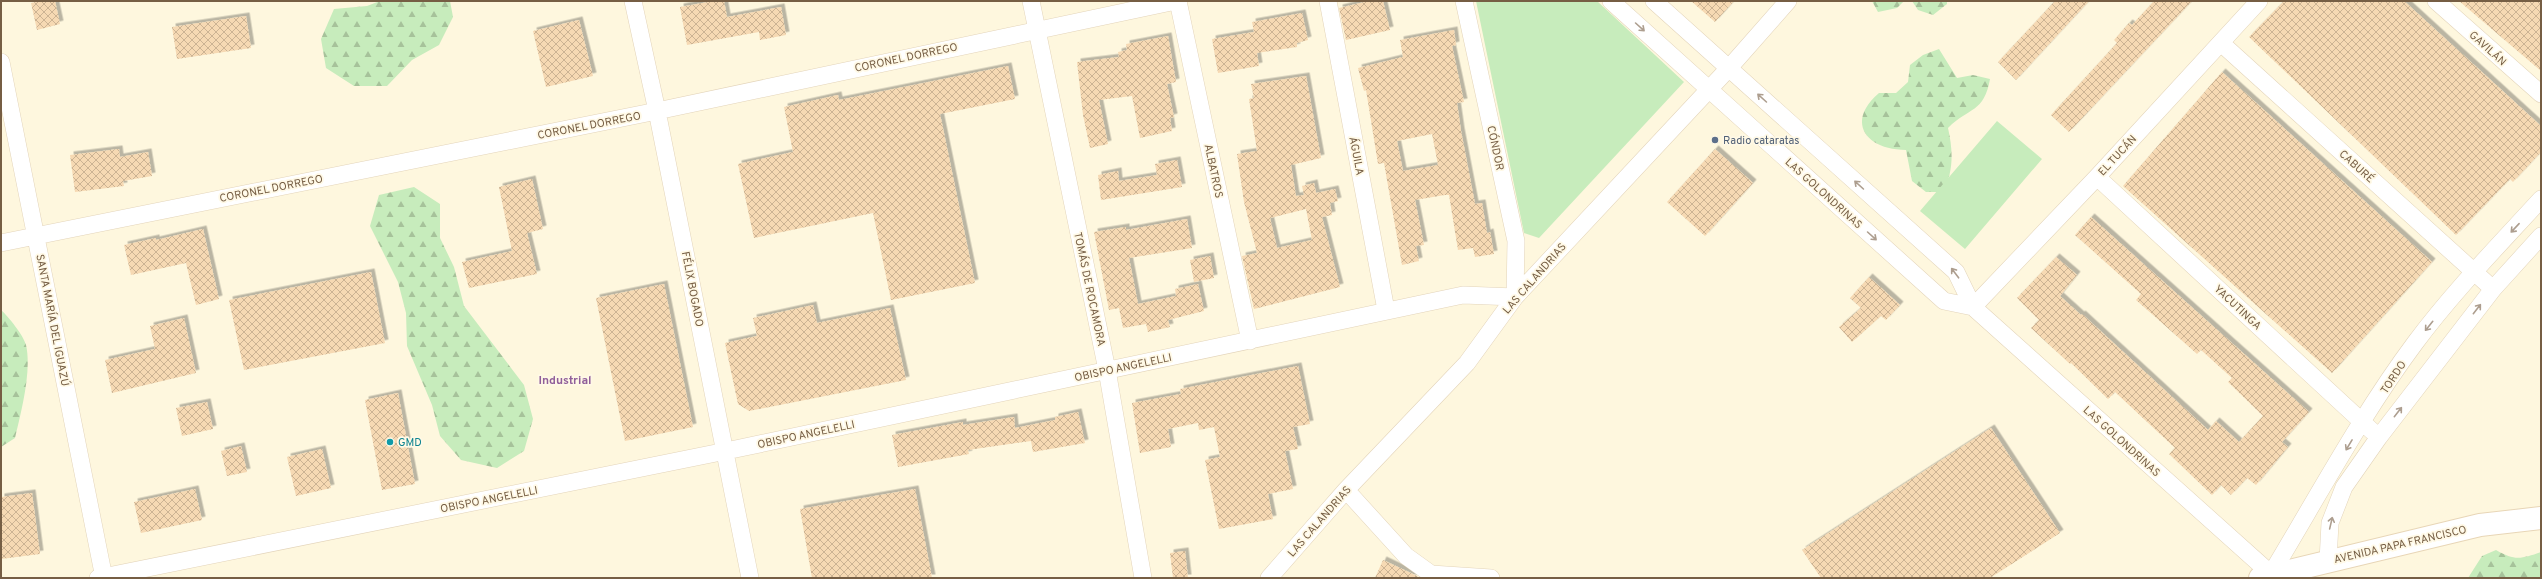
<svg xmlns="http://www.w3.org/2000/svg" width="2542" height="579" font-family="Overpass,sans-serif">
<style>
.forest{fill:url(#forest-firs)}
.park{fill:#c7ecbc}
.building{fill:url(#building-cross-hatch);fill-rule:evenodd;filter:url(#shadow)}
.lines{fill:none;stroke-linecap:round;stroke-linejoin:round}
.street-casing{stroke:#e3d4ba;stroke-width:18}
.secondary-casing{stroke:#e8d6b7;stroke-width:24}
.street{stroke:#fff;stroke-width:17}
.secondary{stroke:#fff;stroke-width:22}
.oneway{stroke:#ad9e8f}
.service-dot{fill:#5c6f8a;stroke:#fff9e6;stroke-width:1.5}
.culture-dot{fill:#0f9aa8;stroke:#fff9e6;stroke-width:1.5}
.labels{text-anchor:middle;stroke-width:3.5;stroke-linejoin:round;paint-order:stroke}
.street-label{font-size:11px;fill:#765e44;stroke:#fff9e6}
.service-label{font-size:11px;fill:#4e5e75;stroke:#fff9e6;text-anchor:start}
.culture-label{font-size:11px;fill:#0d838f;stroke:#fff9e6;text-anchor:start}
.neighbourhood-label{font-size:12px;font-weight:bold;fill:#905f9a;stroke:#fff9e6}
</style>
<defs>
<pattern id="forest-firs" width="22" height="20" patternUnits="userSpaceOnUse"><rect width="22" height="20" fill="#c7ecbc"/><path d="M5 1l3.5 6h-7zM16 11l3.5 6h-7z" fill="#a6c29a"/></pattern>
<pattern id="building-cross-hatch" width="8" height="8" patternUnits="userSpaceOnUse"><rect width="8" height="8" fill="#f6d9b3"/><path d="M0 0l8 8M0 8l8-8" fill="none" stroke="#ccb393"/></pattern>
<filter id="shadow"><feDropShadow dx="3.5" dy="-3.5" stdDeviation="0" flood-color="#0004"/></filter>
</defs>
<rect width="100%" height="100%" fill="#fef7de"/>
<path class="forest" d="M380,1H450L453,17L439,45L412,60L387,86H354L326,68L321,39L334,9L367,6Z
M1872,1H1904L1897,8L1878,12Z
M1912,1H1947V4L1933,15L1918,10Z
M1939,49L1957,78L1973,75L1990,79C1984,113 1969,107 1948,128C1953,150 1954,171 1943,192H1926L1912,181L1906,150C1866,150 1845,122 1879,93H1896L1908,82L1910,65L1923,55Z
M414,187L440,204V238L454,267L464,306L524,385L533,419L524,451L497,468L461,460L440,436L432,405L407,346L406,313L398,282L370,226L379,195Z
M1,310C8,316 24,336 26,345C32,371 21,412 15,438L1,447Z
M2496,550C2515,561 2521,559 2541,552V578H2468L2482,556Z"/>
<path class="park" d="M1476,1H1597L1684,82L1539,238L1524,233Z
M1997,121L2042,159L1965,249L1920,211Z"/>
<path class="building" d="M40,1H55L60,24L37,30L31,3Z
M714,1H724L727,17L781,7L786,35L760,40L759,32L687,45L680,7Z
M1369,1H1383L1390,30L1346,40L1339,8Z
M1691,1H1734L1715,22Z
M2055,1H2089L2016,80L1998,62Z
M2154,1H2192L2069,132L2051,115L2117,43L2114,40L2129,23L2132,25Z
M2284,1H2404L2541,126V152L2513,182L2510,179L2456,235L2249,37Z
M2459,1H2541V71Z
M1302,13L1308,40L1297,43V47L1257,53L1259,66L1218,73L1212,39L1254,32L1252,22Z
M246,16L251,48L177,59L172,27Z
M579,20L593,76L546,87L533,31Z
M1454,30L1456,45L1452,46L1464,102L1457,103L1461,131L1475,204L1482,203L1487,233L1490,232L1494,254L1475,257L1473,248L1458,250L1449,195H1445L1415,200L1424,245L1416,246L1419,261L1402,265L1384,163L1378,164L1366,90L1364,91L1358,68L1403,57L1400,40ZM1432,134L1438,165L1403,171L1397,141Z
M1168,36L1176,82L1167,84L1174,117L1170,118L1172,131L1140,138L1132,96L1099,100L1108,144L1090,148L1083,115L1077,62L1119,57L1118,52L1127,50L1126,44Z
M1008,66L1015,99L940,114L975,283L891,300L873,213L754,238L738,164L793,152L784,107L838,95L839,100Z
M2222,72L2432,262L2332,373L2123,186Z
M1306,76L1321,158L1291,165L1296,196L1304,195L1302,186L1314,183L1316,193L1335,189L1338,201L1330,203L1332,215L1322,217L1340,287L1254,309L1242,256L1257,253L1244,202L1237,154L1257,151L1249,99L1254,98L1251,84ZM1306,209L1312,240L1277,248L1270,218Z
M119,149L120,157L148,152L152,176L123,181L124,186L75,192L70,155Z
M1715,149L1753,183L1705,236L1667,202Z
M1177,160L1182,187L1101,200L1098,175L1118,171L1119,181L1157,175L1155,164Z
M532,179L543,229L527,233L537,274L469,288L462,262L512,251L499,187Z
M2091,217L2309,412L2282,442L2288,447L2256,485L2247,478L2231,495L2221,485L2212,495L2169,454L2175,448L2115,392L2108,399L2071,363L2070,364L2031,328L2039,320L2017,298L2056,257L2077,275L2060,296L2081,315L2082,314L2208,430L2216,421L2239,442L2263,416L2228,382L2232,378L2201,350L2197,354L2153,315L2136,300L2141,294L2075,235Z
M1187,219L1192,248L1129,258L1138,304L1176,296L1175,289L1198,284L1204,311L1168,320L1170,327L1148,332L1146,324L1123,328L1119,308L1109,310L1094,232L1126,227V230Z
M203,229L219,299L196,305L186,263L131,275L124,245L156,238V240Z
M1210,256L1214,278L1194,282L1190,260Z
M371,272L385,343L244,370L229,300Z
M1869,277L1900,305L1886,320L1881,316L1852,342L1839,327L1861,308L1850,298Z
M664,284L693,427L625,441L596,298Z
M813,305L817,323L890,308L906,380L749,411L738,404L725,343L757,336L753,318Z
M184,318L196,373L112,393L105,360L155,349L150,326Z
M1298,366L1310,424L1293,427L1298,449L1285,451L1293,489L1268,494L1273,519L1219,529L1205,460L1220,457L1214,427L1199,430L1198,423L1168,429L1171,447L1140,453L1132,403L1181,394L1180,389Z
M398,393L415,484L382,490L365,400Z
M207,402L213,429L182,436L176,408Z
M1078,412L1085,443L1033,452L1031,441L968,450L969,454L898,467L892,435L963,422V425L1014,417L1015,428L1055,420V417Z
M1991,428L2060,533L1990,578H1821L1802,550Z
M241,446L247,472L227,476L221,451Z
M322,449L331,488L296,496L287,457Z
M195,489L202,520L141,533L134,502Z
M915,489L932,578H812L800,509Z
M32,493L40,554L1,559V497Z
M1185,551L1188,578H1173L1170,553Z
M1383,560L1417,576L1419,578H1375Z"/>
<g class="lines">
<g class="street-casing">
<path id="street" d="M633,1L657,111L750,578
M1031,1L1107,370L1143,578
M1178,1L1250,341
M1328,1L1386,310
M1611,1L1944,301L1973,307
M1654,1L1956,272L1973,307L2271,574C2317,498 2362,414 2415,343C2453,292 2498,246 2541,199
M2436,1L2541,94
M2221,43L2493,289
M1,62L104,578
M2097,177L2372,431
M1,243L657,111L1176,1
M1973,307L2097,177L2259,1
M1346,490L1406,556L1431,574L1491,578
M2328,561L2330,523L2344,487L2379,437L2493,289L2541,236
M98,578L726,451L1463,295L1515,297L1516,241L1464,1
M1269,578L1346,490L1467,363L1515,297L1729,68L1788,1"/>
</g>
<g class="secondary-casing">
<path id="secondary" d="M2260,578L2480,525L2541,518"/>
</g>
<use href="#street" class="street"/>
<use href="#secondary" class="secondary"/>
</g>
<defs><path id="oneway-shaft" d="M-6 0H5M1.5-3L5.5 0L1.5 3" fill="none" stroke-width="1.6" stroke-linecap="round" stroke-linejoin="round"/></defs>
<g class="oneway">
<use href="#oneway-shaft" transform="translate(1640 27) rotate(42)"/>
<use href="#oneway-shaft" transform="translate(1762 98) rotate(-138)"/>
<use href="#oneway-shaft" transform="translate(1859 185) rotate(-138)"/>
<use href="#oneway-shaft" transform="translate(2515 228) rotate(133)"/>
<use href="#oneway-shaft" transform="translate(1872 236) rotate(42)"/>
<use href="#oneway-shaft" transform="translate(1955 273) rotate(-127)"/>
<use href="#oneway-shaft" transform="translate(2477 309) rotate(-52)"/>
<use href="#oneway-shaft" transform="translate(2429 326) rotate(129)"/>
<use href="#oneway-shaft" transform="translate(2398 412) rotate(-52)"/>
<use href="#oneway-shaft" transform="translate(2349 445) rotate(121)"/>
<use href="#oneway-shaft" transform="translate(2331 523) rotate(-77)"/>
</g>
<circle class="service-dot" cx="1715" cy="140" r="4"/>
<circle class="culture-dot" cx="390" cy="442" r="4"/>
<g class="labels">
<g class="street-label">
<text transform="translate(2488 48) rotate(42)" y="4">GAVILÁN</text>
<text transform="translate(906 57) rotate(-12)" y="4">CORONEL DORREGO</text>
<text transform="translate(589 125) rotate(-11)" y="4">CORONEL DORREGO</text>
<text transform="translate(1496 148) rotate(78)" y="4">CÓNDOR</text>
<text transform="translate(2117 155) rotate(-47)" y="4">EL TUCÁN</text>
<text transform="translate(1357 156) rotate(79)" y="4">ÁGUILA</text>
<text transform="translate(2357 166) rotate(42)" y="4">CABURÉ</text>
<text transform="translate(1214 171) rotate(78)" y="4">ALBATROS</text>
<text transform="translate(271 188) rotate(-11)" y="4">CORONEL DORREGO</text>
<text transform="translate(1824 193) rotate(42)" y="4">LAS GOLONDRINAS</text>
<text transform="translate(1534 278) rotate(-49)" y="4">LAS CALANDRIAS</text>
<text transform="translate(693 289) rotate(79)" y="4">FÉLIX BOGADO</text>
<text transform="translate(1090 289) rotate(78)" y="4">TOMÁS DE ROCAMORA</text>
<text transform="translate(2238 307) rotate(43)" y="4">YACUTINGA</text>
<text transform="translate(53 320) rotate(79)" y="4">SANTA MARÍA DEL IGUAZÚ</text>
<text transform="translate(1123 367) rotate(-12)" y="4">OBISPO ANGELELLI</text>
<text transform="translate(2393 377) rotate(-57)" y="4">TORDO</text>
<text transform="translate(806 434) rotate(-12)" y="4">OBISPO ANGELELLI</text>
<text transform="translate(2122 441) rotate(42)" y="4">LAS GOLONDRINAS</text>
<text transform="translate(489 499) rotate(-11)" y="4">OBISPO ANGELELLI</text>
<text transform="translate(1319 521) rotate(-49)" y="4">LAS CALANDRIAS</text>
<text transform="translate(2400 544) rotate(-13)" y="4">AVENIDA PAPA FRANCISCO</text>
</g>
<g class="service-label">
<text x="1723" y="144">Radio cataratas</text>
</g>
<g class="culture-label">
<text x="398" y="446">GMD</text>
</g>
<g class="neighbourhood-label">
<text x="565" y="384">Industrial</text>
</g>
</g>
<rect width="2542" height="579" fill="none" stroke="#765e44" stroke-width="4"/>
</svg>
